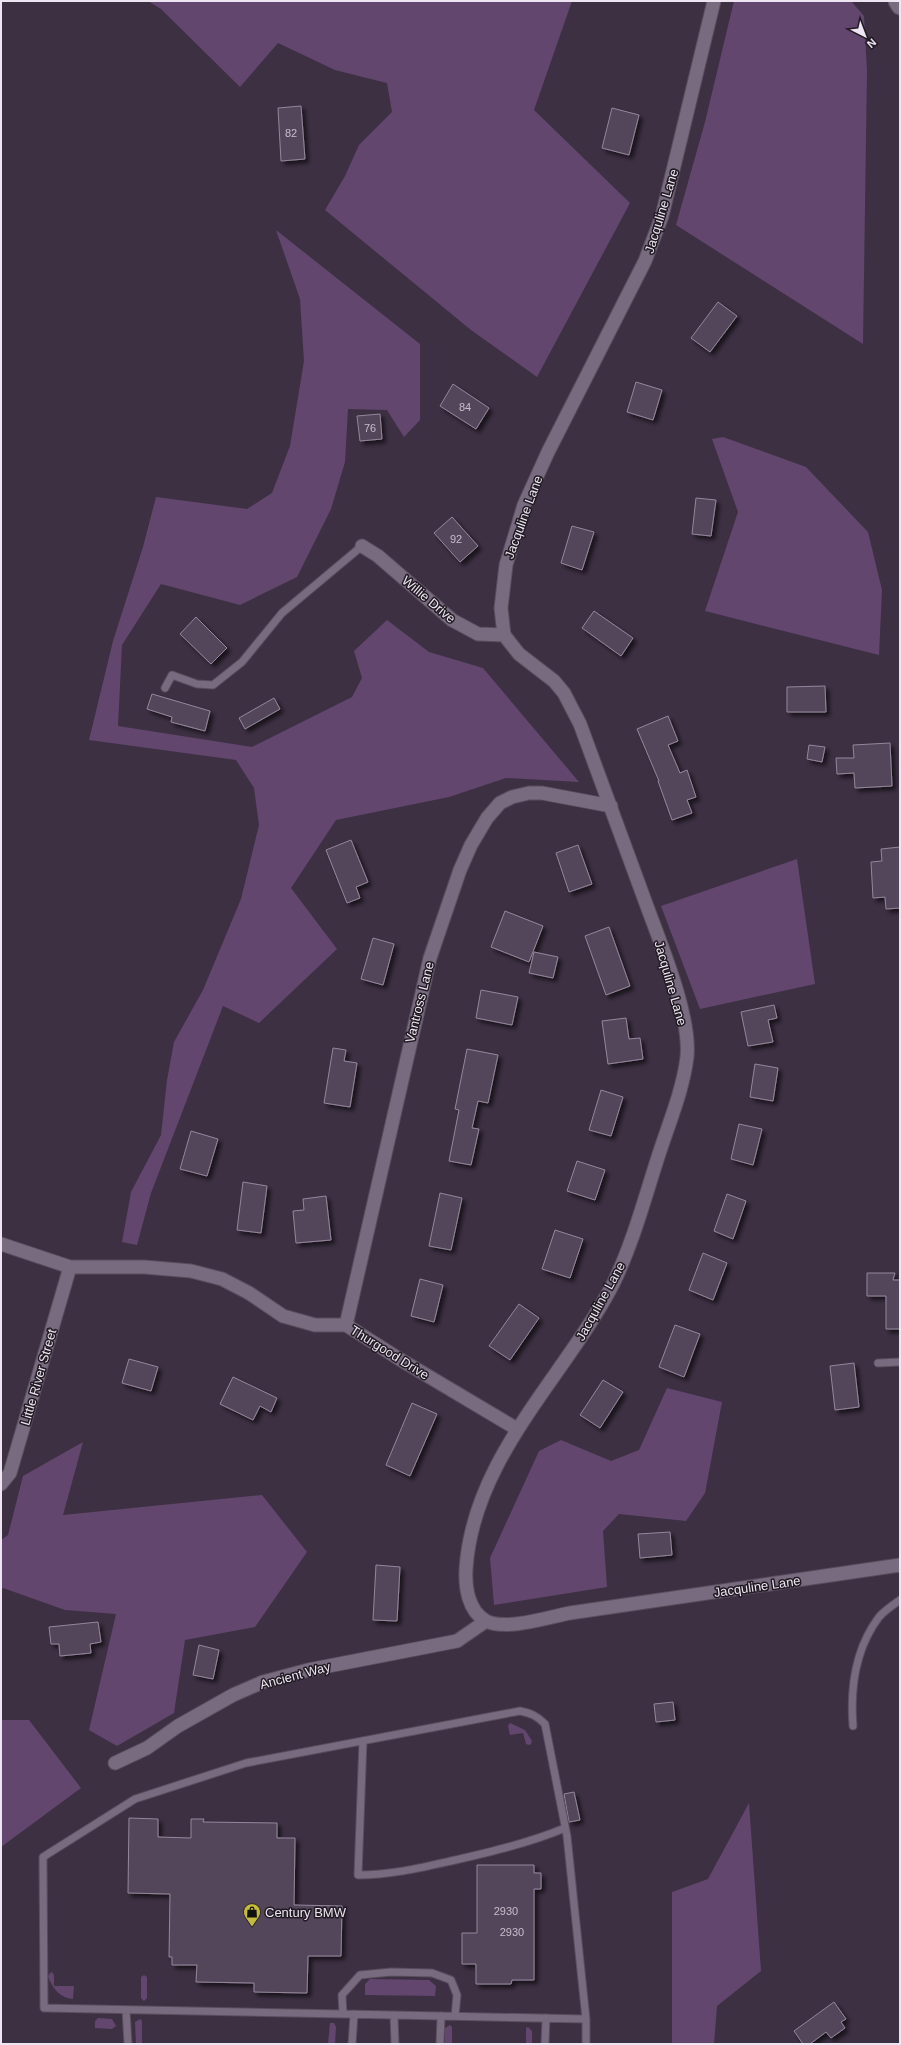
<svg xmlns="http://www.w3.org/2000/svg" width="901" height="2045" font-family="Helvetica,sans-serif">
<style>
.green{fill:#62466e}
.building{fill:#53455a;stroke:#95869c;filter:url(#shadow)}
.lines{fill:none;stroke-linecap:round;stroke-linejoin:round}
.service-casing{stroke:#584d5d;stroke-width:9}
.minor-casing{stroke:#584d5d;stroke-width:15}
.tertiary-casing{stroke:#584d5d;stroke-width:19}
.service{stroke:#786a7f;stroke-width:7}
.minor{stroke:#786a7f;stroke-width:13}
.tertiary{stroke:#786a7f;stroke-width:17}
.labels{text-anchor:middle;stroke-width:3;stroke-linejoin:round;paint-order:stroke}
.number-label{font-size:11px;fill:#c6bdcb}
.street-label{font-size:13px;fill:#ede5f1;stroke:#201a23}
.poi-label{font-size:13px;fill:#ede5f1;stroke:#201a23;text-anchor:start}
</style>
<defs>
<filter id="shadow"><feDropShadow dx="3.5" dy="3.5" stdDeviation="2" flood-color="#0009"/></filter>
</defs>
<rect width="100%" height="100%" fill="#3d3043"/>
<path class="green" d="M148,1H572L534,110L630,203L537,377L471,330L325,210L345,176L359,145L392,112L387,83L335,70L278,43L240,87L161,9Z
M734,1H851L864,16L867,71L863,344L676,225L705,122Z
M276,230L420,344V420L404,437L387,410L348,409L345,462L331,509L297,577L240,605L161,584L122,645L118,726L252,747L352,697L362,678L354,651L387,620L429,652L483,668L579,782L506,778L449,797L336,820L291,888L337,949L259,1023L223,1006L151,1193L137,1245L122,1242L131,1192L161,1135L167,1080L174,1042L203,990L241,899L259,825L254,788L236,760L89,740L113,641L143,547L156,497L247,509L272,493L290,446L304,361L300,299Z
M723,437L806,467L868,532L882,590L879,655L705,611L738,512L712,439Z
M797,859L815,984L700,1009L661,906Z
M667,1388L722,1402L705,1493L686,1521L619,1514L603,1531L607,1587L494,1605L490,1558L539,1451L561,1440L611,1461L639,1450Z
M83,1442L63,1515L262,1495L307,1552L255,1627L185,1640L174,1713L117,1746L89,1730L116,1614L65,1610L3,1588L1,1589V1540L8,1535L23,1476Z
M1,1720H29L81,1788L1,1847Z
M510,1723L525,1730L532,1741L531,1744L529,1745L526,1744L523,1733L510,1735L508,1726Z
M749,1803L761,1971L717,2006L714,2044H672V1892L708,1879Z
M52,1972L54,1975V1986H74L73,1999C60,1998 52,1988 48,1976L50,1973Z
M144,1975L147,1977V1998L144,2001L141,1998V1977Z
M370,1979L429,1980L436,1986L435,1996L365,1995V1984Z
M98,2018L112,2019L116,2026L112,2029L95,2028V2021Z
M140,2019L142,2021V2043L136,2044L135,2022Z
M330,2023H334L336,2027L335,2044H328Z
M450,2025L452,2027V2044H445V2028Z
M528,2027L532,2031V2044H526V2028Z"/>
<path class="building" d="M301,106L305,159L281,161L278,108Z
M612,108L639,115L629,155L602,148Z
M718,302L737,316L710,352L691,338Z
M636,382L662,390L653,420L627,412Z
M453,384L489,408L476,429L440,406Z
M380,414L382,439L360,441L357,416Z
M696,498L716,500L711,536L692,534Z
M452,517L478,546L460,562L434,533Z
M572,526L594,532L582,570L561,563Z
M594,611L633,638L621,656L582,628Z
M196,617L227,648L211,664L180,634Z
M825,686L826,712H787V687Z
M152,694L210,711L205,731L171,722L172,717L147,709Z
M274,698L280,709L245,729L239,718Z
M668,716L678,741L668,745L680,773L687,770L696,797L687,800L692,813L672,820L658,781H659L637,729Z
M890,743L892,786L855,788L854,773L837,774L836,758H854L853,745Z
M809,745L825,747L822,762L807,759Z
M351,840L368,882L356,887L360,898L347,903L326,850Z
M578,845L592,884L569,892L556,853Z
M900,847V908L886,909L885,897L873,898L871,862L882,861L881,849Z
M505,911L543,926L529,962L491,947Z
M609,927L630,986L606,995L585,936Z
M373,938L394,944L383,985L361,979Z
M534,952L558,957L553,978L529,973Z
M481,990L518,997L512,1025L476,1018Z
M774,1005L777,1018L768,1020L773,1042L748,1046L741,1012Z
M626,1018L629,1039L640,1038L643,1059L608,1064L602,1021Z
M333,1048L346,1050L344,1061L357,1063L350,1107L324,1103Z
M467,1049L498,1055L488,1103L478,1101L472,1128L479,1129L471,1165L449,1161L459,1110L455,1109Z
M755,1064L778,1068L773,1101L750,1097Z
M601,1090L623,1097L611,1136L589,1130Z
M739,1124L762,1129L753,1165L731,1159Z
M191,1131L218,1139L207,1176L180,1169Z
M577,1161L605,1170L595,1200L567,1191Z
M243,1182L267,1186L261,1233L237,1230Z
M440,1193L462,1198L451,1250L429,1246Z
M727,1194L746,1201L733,1239L714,1231Z
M326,1196L331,1240L296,1243L293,1211L304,1210L303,1199Z
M555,1230L583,1239L570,1278L542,1269Z
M703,1253L727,1263L713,1300L689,1290Z
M867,1273H895L893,1280H900V1329H886V1296H867Z
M420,1279L443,1285L434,1322L411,1316Z
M519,1304L539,1318L510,1360L489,1346Z
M675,1325L700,1334L684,1377L659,1367Z
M129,1359L158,1367L151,1391L122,1383Z
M854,1363L859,1407L835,1410L830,1366Z
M233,1377L277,1398L271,1412L260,1406L253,1420L220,1404Z
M603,1380L623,1392L600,1428L580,1415Z
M412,1403L437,1414L410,1476L386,1465Z
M670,1532L672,1555L640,1558L638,1534Z
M376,1565L400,1567L397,1621L373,1620Z
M98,1622L101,1642L90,1644L91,1653L60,1656L59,1644H51L49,1627Z
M199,1645L219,1650L213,1679L193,1675Z
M673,1702L675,1720L656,1722L654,1704Z
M574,1792L580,1820L569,1822L564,1794Z
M129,1818L158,1819V1837L191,1838V1819H204L203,1822L277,1823V1838H295L294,1905L342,1906L341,1956H308L307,1993L254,1992V1983L196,1982L197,1965H172V1957H169L170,1894L128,1893Z
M477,1865H534V1873H541V1889H534V1980H512L511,1984H476V1964H462V1933H477Z
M834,2002L846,2019L841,2022L845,2028L831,2038L826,2032L810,2044H803L794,2031Z"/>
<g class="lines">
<g class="service-casing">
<path id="service" d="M165,688L172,675L197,684L213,685L242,662L282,613L362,546
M878,1363L900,1362
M853,1726C850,1688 855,1649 879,1617C884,1611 893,1605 900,1600
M363,1741L358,1875C390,1875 420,1868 451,1861C490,1852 529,1843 565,1828
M126,2010L128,2044
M343,2014L342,1995L360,1975L391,1972L432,1973L451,1980L457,1995L455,2016
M394,2015L586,2019
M352,2044L354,2014
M395,2044L394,2015L44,2008L43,1857L135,1799L246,1763L520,1711C531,1713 537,1716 545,1724L567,1836L586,2019V2044
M440,2044L441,2016
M545,2044L546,2018"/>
</g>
<g class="minor-casing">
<path id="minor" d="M714,1L662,216L645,261L548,452L524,505L506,565L501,608L504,635L519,654L554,681L564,693L580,724C603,785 625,847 648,909C662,947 691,1017 687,1057C683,1090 669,1123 659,1154C645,1197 633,1243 613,1284C564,1378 473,1458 466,1569C465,1587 468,1611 486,1621C506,1631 549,1617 570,1613L900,1565
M362,546L378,556L452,620L478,634L504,635
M1,1244L70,1267H144L191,1271L222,1279L249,1293L283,1316L315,1325H346L401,1360L517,1429
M346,1325L430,958L460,870L471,845L487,818L500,803L512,797L529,793H542L611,806
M1,1484L10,1473L70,1267
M115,1763L147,1748L178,1726L233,1695L263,1682L308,1670L457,1641L486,1621"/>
</g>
<g class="tertiary-casing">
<path id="tertiary" d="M897,1L900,6"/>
</g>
<use href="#service" class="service"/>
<use href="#minor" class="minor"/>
<use href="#tertiary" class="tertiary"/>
</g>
<defs>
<g id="shop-pin" transform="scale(0.9)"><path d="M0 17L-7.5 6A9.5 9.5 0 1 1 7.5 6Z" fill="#c5bc3d" stroke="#201a23"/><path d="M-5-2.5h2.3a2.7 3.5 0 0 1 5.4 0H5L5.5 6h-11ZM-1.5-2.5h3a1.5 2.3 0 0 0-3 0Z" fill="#111"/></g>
</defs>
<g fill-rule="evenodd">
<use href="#shop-pin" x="252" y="1912"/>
</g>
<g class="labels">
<g class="number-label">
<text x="291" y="137">82</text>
<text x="465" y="411">84</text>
<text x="370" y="432">76</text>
<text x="456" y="543">92</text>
<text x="506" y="1915">2930</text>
<text x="512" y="1936">2930</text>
</g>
<g class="street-label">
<text transform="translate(661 211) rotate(-73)" y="5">Jacquline Lane</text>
<text transform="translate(523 517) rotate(-70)" y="5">Jacquline Lane</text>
<text transform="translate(429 599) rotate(40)" y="5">Willie Drive</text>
<text transform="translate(671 983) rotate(74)" y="5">Jacquline Lane</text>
<text transform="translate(419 1002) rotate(-76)" y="5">Vantross Lane</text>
<text transform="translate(600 1301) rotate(-61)" y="5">Jacquline Lane</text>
<text transform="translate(390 1352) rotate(32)" y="5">Thurgood Drive</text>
<text transform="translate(38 1377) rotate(-74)" y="5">Little River Street</text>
<text transform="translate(757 1586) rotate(-8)" y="5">Jacquline Lane</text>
<text transform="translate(295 1675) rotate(-15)" y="5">Ancient Way</text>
</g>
<g class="poi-label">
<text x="265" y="1917">Century BMW</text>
</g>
</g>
<rect width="901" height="2045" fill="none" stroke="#ede5f1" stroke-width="4"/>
<g transform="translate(865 36) rotate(138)" stroke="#201a23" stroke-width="3" paint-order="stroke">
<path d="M0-3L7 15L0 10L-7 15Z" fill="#ede5f1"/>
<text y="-6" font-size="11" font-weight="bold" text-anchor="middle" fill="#ede5f1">N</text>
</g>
</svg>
